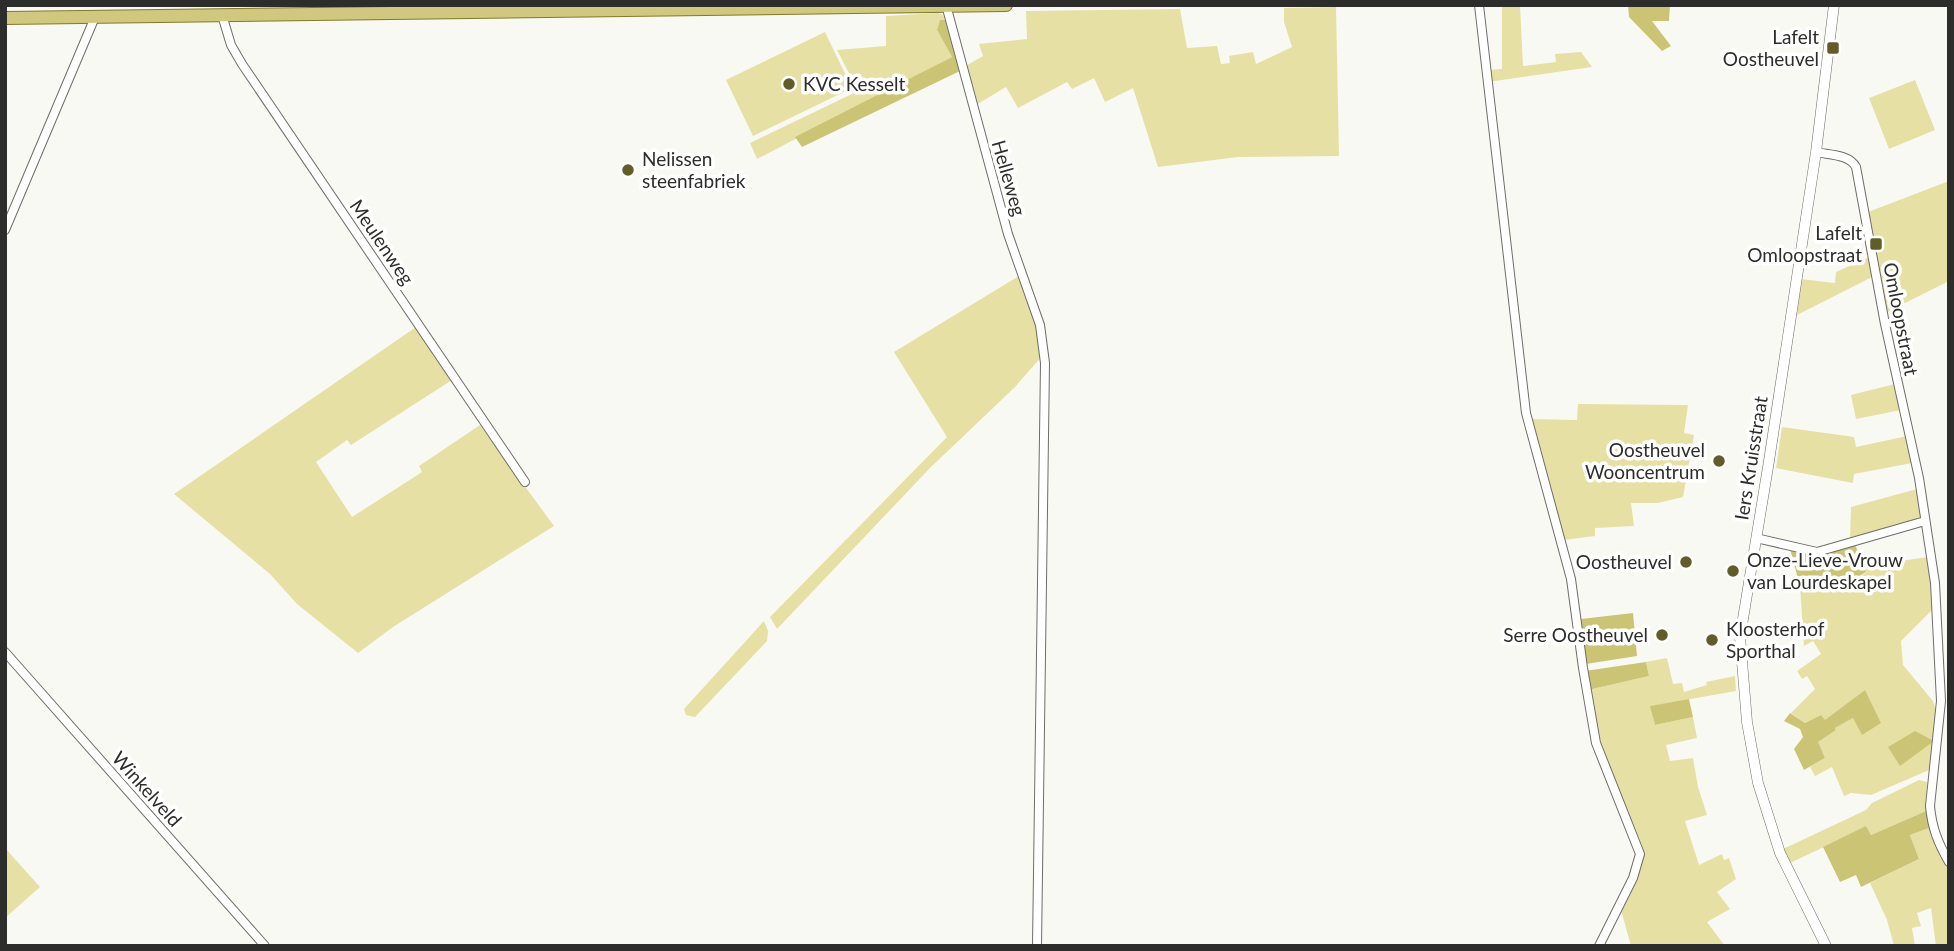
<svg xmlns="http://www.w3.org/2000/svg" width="1954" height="951" font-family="Lato,sans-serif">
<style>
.green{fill:#e6e0a5}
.forest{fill:#ccc475}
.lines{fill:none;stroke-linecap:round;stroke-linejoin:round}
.minor-casing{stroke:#6e6d69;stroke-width:10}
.tertiary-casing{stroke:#6e6d69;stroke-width:11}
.primary-casing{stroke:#827a2a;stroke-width:14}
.minor{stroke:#fff;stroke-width:8}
.tertiary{stroke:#fff;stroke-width:10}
.primary{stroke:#d0c87f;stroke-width:12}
.poi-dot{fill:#625c28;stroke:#fff;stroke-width:2.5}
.labels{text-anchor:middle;stroke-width:7;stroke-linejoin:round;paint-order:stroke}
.poi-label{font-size:19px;fill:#2d2d2b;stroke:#fff;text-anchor:end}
.street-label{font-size:19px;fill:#2d2d2b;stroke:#fff}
</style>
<rect width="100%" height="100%" fill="#f9f9f3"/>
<path class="green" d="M1502,5H1520L1523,66L1556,62L1555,54L1581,52L1592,67L1488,82L1487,70L1502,69Z
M1336,7L1339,156L1238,157L1158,167L1133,88L1105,102L1094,78L1072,89L1067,82L1018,108L1006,87L976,105L964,67L983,56L979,44L1027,39L1026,11L1180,9L1187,48L1217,46L1221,64L1230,63L1229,56L1253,52L1256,64L1292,47L1284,22V8Z
M938,13L943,15L945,20L940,21L937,30L952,57L757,159L750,143L858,91L837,50L886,46V16Z
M825,32L852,88L753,136L726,80Z
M1915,80L1935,130L1889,149L1869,98Z
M1949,181V281L1887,312L1868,212Z
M1869,257L1872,277L1797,315L1801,279L1835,283L1836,272Z
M1019,276L1039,330L1042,356L1015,387L930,468L777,629L770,617L947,437L894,352Z
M416,327L452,380L351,445L347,440L316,462L352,517L422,472L419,466L480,425L554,526L393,627L358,653L297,604L270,574L174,494Z
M1895,384L1901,410L1856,419L1851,395Z
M1578,404L1688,405L1684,433L1694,435L1683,497L1658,503H1631L1634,526L1595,528V536L1564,540L1530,419L1577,420Z
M1782,427L1854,437L1856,447L1907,436L1912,463L1854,474L1853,483L1776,468Z
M1917,489L1923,519L1850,538L1851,507Z
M1929,557L1933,609L1901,641L1903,665L1933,701L1937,713L1929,770L1871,795L1851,793L1844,796L1832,767L1815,776L1810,767L1825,758L1817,742L1836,730L1835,728L1853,718L1864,691L1825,721L1821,715L1805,723L1791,713L1815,689L1807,676L1802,679L1797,671L1821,654L1813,641L1804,646L1800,586L1836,576L1841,586L1866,573L1864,566Z
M764,621L768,631L767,641L695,717L686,715L684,709Z
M1667,658L1673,684L1682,683L1684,692L1707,685L1706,682L1735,676L1736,691L1651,706L1655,725L1693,717L1697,738L1666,745L1670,761L1693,758L1698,787L1707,815L1685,821L1699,865L1722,854L1724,860L1729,858L1736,879L1717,892L1730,909L1707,922L1725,946H1631L1621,910L1641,867L1642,845L1605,759L1588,690L1649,676L1646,662Z
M1919,780L1927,782L1926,811L1871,835L1866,827L1790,863L1783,849L1866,810L1872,803Z
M1929,828L1949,868V946H1936L1931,908L1917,913L1921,926L1912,928L1915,946H1894L1887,920L1870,883L1919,859L1910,835Z
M5,848L40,887L5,918Z"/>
<path class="forest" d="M1628,5H1670L1669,21H1652L1671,46L1662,51L1629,17Z
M940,20H945L960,71L802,147L795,137L952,57L937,30Z
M1854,542L1866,572L1841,587L1836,576L1800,586L1790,549L1807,553L1811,567L1825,561L1823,556Z
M1633,613L1637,656L1586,664L1581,619Z
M1646,662L1649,676L1588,690L1585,671Z
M1865,690L1881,723L1862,735L1853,718L1835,728L1836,730L1818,742L1825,758L1804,770L1794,749L1803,737L1800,729L1784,721L1790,713L1805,723L1821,715L1825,720Z
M1689,699L1693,717L1655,725L1650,706Z
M1915,731L1934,741L1900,766L1888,747Z
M1926,811L1929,828L1910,835L1919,859L1861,887L1856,875L1840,882L1823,847L1866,826L1871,835Z"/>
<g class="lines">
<g class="minor-casing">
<path id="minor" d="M946,5L1008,234L1040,325L1045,363L1037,946
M1479,5L1526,413L1571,579L1583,668L1596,743L1640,854L1633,878L1599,946
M222,15L231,45L242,64L525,482
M1816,152C1829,155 1849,154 1856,167L1885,324L1919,478L1935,583L1941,701L1930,806C1932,828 1938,843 1949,862
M5,230L95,17
M1756,538L1817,552L1925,521
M5,652L265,946"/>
</g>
<g class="tertiary-casing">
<path id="tertiary" d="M1826,946L1780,853L1758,783L1747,722L1740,637L1769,461L1816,152L1834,5"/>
</g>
<g class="primary-casing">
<path id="primary" d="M5,18L1006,5"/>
</g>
<use href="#minor" class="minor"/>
<use href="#tertiary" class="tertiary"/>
<use href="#primary" class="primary"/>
</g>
<g class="poi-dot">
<rect x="1826" y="41" width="14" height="14" rx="3.5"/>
<circle cx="789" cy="84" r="7"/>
<circle cx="628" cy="170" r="7"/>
<rect x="1869" y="237" width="14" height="14" rx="3.5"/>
<circle cx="1719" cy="461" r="7"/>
<circle cx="1686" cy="562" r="7"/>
<circle cx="1733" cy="571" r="7"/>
<circle cx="1662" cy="635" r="7"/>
<circle cx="1712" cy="640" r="7"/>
</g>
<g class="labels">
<g class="poi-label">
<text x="1819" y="44">Lafelt<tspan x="1819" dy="22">Oostheuvel</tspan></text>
<text x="803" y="91" text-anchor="start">KVC Kesselt</text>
<text x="642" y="166" text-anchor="start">Nelissen<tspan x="642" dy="22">steenfabriek</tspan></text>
<text x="1862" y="240">Lafelt<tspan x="1862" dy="22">Omloopstraat</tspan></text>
<text x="1705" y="457">Oostheuvel<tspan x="1705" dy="22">Wooncentrum</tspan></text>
<text x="1747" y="567" text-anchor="start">Onze-Lieve-Vrouw<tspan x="1747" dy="22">van Lourdeskapel</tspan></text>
<text x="1672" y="569">Oostheuvel</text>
<text x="1726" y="636" text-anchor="start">Kloosterhof<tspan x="1726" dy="22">Sporthal</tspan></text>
<text x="1648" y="642">Serre Oostheuvel</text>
</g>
<g class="street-label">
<text transform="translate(1009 178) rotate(74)" y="7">Helleweg</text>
<text transform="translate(382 242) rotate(56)" y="7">Meulenweg</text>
<text transform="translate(1901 319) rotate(79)" y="7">Omloopstraat</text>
<text transform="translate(1751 458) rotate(-81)" y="7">Iers Kruisstraat</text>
<text transform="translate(147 789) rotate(48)" y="7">Winkelveld</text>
</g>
</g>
<rect width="1954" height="951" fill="none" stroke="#2d2d2b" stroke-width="14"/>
</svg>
